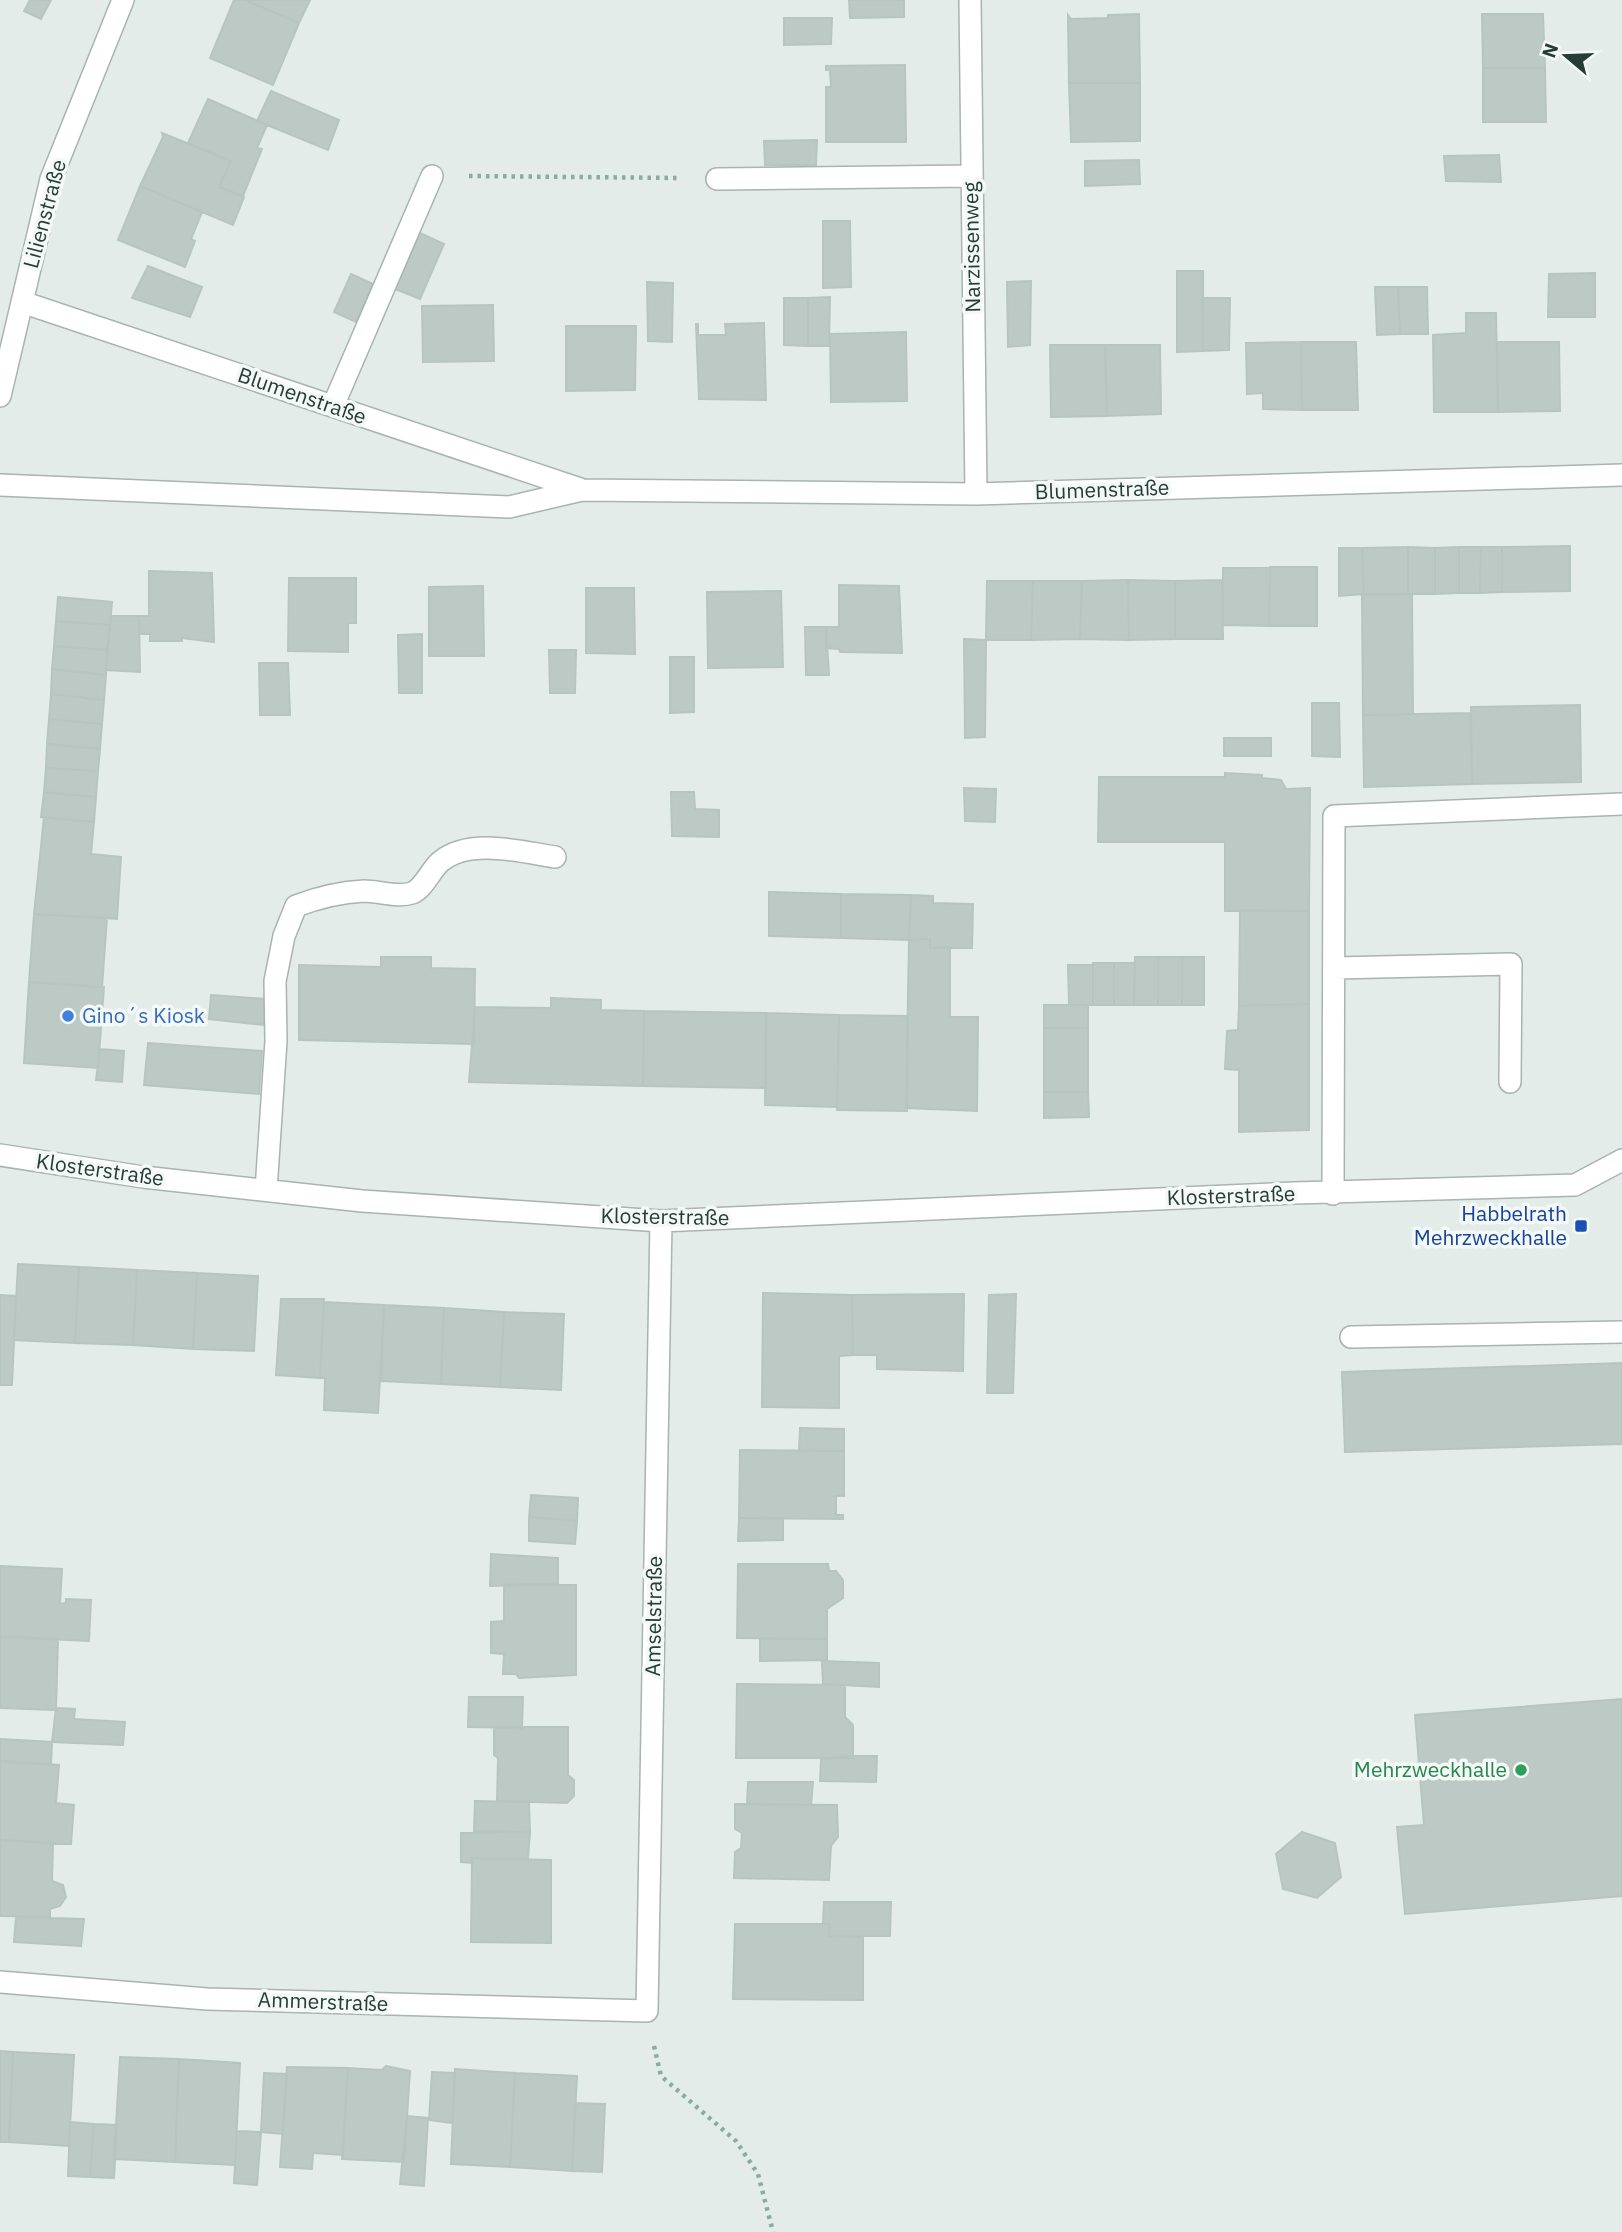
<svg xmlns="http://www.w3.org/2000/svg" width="1622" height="2232" font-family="'IBM Plex Sans',sans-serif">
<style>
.building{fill:#bcc9c5;stroke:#b7c5c0;stroke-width:2}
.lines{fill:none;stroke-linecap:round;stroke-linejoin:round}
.minor-casing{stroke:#a7b4b0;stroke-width:24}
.path{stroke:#87aca3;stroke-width:4.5;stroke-dasharray:3.5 5;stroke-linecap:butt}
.minor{stroke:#fff;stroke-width:21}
.shop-dot{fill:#3f7fe0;stroke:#f4f9f7;stroke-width:2.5}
.transit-dot{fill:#1a4fb4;stroke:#f4f9f7;stroke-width:2.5}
.leisure-dot{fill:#2e9e5b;stroke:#f4f9f7;stroke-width:2.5}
.labels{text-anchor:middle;stroke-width:7;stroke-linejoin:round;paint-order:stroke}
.street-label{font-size:21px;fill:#253c37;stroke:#f4f9f7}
.shop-label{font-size:21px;fill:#366cbe;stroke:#f4f9f7;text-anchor:start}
.transit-label{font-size:21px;fill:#164399;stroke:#f4f9f7;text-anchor:end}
.leisure-label{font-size:21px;fill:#27864d;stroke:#f4f9f7;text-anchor:end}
</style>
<rect width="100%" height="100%" fill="#e4ece9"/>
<path class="building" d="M30,0H51L41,19L24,11Z
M234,0H245L299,23L273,85L210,58Z
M245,0H310L299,23Z
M849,0H904V17L850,18Z
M1139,14L1140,83H1069L1068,15L1071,19L1108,18V15Z
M1482,14H1543L1545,68H1483Z
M784,18H832L831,44L784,45Z
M905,65L906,142H826V87H831L830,70H826V66Z
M1483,68H1545L1546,122H1483Z
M1069,83H1140V141L1071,142Z
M271,91L339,120L328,150L257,121Z
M208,99L267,125L257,148L262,149L243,196L219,187L231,161L188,143Z
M162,133L231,161L219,187L244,197L233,225L140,186L163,137Z
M817,140L816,165H765L764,141Z
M1499,155L1501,182L1446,181L1444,156Z
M1139,160L1140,184L1085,186V161Z
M140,186L202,212L191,239L195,241L185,267L118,240Z
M823,221H850L851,287L823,288Z
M420,233L444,244L420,299L395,289Z
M148,266L202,287L190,317L132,298Z
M1177,271H1203V351L1177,352Z
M1595,273V317H1548L1549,274Z
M351,274L373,284L356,322L334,312Z
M1031,281L1030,345L1008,347L1007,282Z
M647,282L673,283L672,342L648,341Z
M1375,287H1398L1400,334L1377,335Z
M1398,287H1427L1428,334H1400Z
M830,297L829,346H808V298Z
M784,298H808V346L784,345Z
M1202,298H1230L1229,350L1203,351Z
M493,305L494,361L423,362L422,306Z
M1466,313H1496L1498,412H1434L1433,335L1466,333Z
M764,323L766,400L699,399L696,324H698V335H726L725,324Z
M566,326H636L635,390L566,391Z
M906,332L907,401L831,402L830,334Z
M1301,342H1356L1358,410H1302Z
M1301,342L1302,410L1263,409V393L1247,394L1246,343Z
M1497,342H1559L1560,411L1498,412Z
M1050,345H1105L1107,416L1051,417Z
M1105,345H1160L1161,414L1107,416Z
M1570,546V591L1502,592V547Z
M1408,547V594H1364L1362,548Z
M1408,547L1435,548V594H1408Z
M1459,547V593L1435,594V548Z
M1459,547H1481L1480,593H1459Z
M1481,547H1502V592L1480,593Z
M1339,548H1362L1364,594L1339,596Z
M1270,567H1317V626H1269Z
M1270,567L1269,626L1223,625V568Z
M149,571L212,573L214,642L182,638V641H150V634H140L139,616H149Z
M289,578H356V623H348V652L288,651Z
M1128,580L1175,581V639L1129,640Z
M1128,580L1129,640L1080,639L1082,581Z
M1222,580L1223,639H1175V581Z
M987,581H1033L1031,640H986Z
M1033,581H1082L1080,639L1031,640Z
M839,585L899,586L902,653L840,652L839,649L826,648V627H839Z
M483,586L484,656H429V587Z
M586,588H634L635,654L586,653Z
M781,591L783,667L708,668L707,592Z
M1412,594L1413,714L1363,715L1362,595Z
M58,597L112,602L110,625L56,621Z
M111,616H139L140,672L106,670Z
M56,621L110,625L107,650L54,646Z
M805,627H826L829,675H806Z
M422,634V693H399L398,635Z
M964,639L986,640L985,737L965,738Z
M54,646L107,650L106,675L52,669Z
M549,650H576L575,693H550Z
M670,657H694V712L670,713Z
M259,663H288L290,715H260Z
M52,669L106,675L104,700L51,694Z
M51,694L104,700L102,724L49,719Z
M1312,703H1339L1340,757L1312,756Z
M1580,705L1581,782L1472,784L1471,707Z
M1470,713L1472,784L1364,787L1363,715Z
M49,719L102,724L100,749L47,744Z
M1224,738H1271V756H1224Z
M47,744L100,749L98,771L46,768Z
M46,768L98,771L96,797L44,792Z
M1225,773L1262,775V778L1281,780L1286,789L1310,788L1309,911H1225V842H1098L1099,777H1225Z
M964,788L996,789L995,822L965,821Z
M44,792L96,797L94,822L41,817Z
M671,792H694L695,809L719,810V837L672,836Z
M44,817L94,822L91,854L121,857L117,919L34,914Z
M769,892L841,894V938L769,936Z
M841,894L911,895L909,940L841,938Z
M911,895L933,896V903L973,904L972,948H930V939L909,940Z
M1240,910L1309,911V1004L1239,1006Z
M34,914L107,918L102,987L29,982Z
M930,939V948L950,947V1017H978L977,1111L906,1108L909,940Z
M381,957H431V968L475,969L474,1044L299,1040V965L381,967Z
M1135,957H1158V1005H1134Z
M1158,957H1182V1005H1158Z
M1182,957H1204V1005H1182Z
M1093,963H1114V1005H1093Z
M1114,963H1135L1134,1005H1114Z
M1068,965H1093V1005H1069Z
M29,982L104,987L98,1068L24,1063Z
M211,995L266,999L264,1025L209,1019Z
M551,998L601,1000V1010L644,1011L643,1086L469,1082L475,1007L551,1008Z
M1309,1004V1130L1239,1132V1070L1225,1069L1227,1031L1238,1030L1239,1006Z
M1044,1005H1088V1028H1044Z
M644,1011L766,1013V1088L643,1086Z
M766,1013L839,1015L837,1107L765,1105Z
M839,1015L908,1016L907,1111L837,1110Z
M1044,1028H1088V1092H1044Z
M148,1043L262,1051L259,1094L144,1085Z
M100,1049L124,1051L122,1082L96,1080Z
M1044,1092H1088L1089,1117L1044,1118Z
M18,1264L79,1267L75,1343L14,1340Z
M79,1267L137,1270L133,1345L75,1343Z
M137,1270L197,1273L193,1349L133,1345Z
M197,1273L258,1276L254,1351L193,1349Z
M763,1293L852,1295L853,1355L839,1356V1408L762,1407Z
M964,1294L963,1371L877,1369V1355H853L852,1295Z
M1016,1294L1013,1393H987L989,1295Z
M0,1295L16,1296L12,1385H0Z
M281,1299H324L320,1378L276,1375Z
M324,1302L384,1305L378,1413L324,1410L325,1378H320Z
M384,1305L444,1308L441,1384L381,1381Z
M444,1308L504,1312L500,1387L441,1384Z
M504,1312L564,1314L561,1390L500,1387Z
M1622,1363V1444L1345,1452L1342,1372Z
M800,1428L844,1429V1451H799Z
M740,1450L844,1451V1496H836V1515H843V1519L739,1518Z
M531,1495L578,1498L577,1521L529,1517Z
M529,1517L577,1521L575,1544L529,1541Z
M739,1518H783V1540L738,1541Z
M491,1554L558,1558V1584L490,1586Z
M738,1564H828L829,1571H836L843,1580V1598L827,1609V1639L737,1638Z
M0,1566L62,1569L60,1604L66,1603V1599L91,1600L89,1641L0,1637Z
M504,1584L576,1585V1675L519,1678L516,1674H503L504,1654L491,1653V1622L504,1621Z
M0,1637L58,1639L56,1708L54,1710L0,1708Z
M760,1639H827V1660L760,1661Z
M822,1661L879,1663V1687L823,1684Z
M737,1684L845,1685V1717L853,1725V1758H736Z
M469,1697H523L522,1728L468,1727Z
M1622,1699V1896L1405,1914L1397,1827L1424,1825L1415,1715Z
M56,1708L75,1709L74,1719L125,1722L123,1745L52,1742Z
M494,1727H568V1775L574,1780V1796L567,1803L497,1801L498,1758L494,1755Z
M0,1739L52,1742L51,1765L0,1761Z
M853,1756H877L876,1782L820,1781L821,1759Z
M0,1761L59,1765L56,1803L74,1805L71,1844L0,1840Z
M748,1782H813L811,1805L747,1804Z
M475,1801L529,1802L530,1832L474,1831Z
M735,1804L837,1805L838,1837L831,1846L829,1880L734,1878L735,1852L741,1848L742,1833L735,1829Z
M530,1832L528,1859L472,1858V1863L461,1862V1833Z
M1302,1832L1335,1843L1341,1877L1317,1898L1283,1889L1276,1854Z
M0,1840L53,1843L52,1881L63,1885L66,1897L60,1906L50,1909V1917L0,1916Z
M472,1858L551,1860V1943L471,1942Z
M824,1902H891L890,1936H829L830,1924H823Z
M16,1917L84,1919L81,1946L14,1942Z
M735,1924H830L829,1936L863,1937V2000L733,1999Z
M0,2051L13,2052L9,2142H0Z
M13,2052L74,2055L69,2146L9,2142Z
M120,2057L179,2059L175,2162L114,2159Z
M179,2059L240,2063L235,2165L175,2162Z
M386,2066L410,2071L404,2162L342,2159L348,2068L382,2070Z
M287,2067L348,2068L343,2155L313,2153L312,2169L280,2167Z
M455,2069L515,2073L510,2167L451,2164Z
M432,2072L455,2073L452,2123L429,2120Z
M264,2073L287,2074L283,2134L261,2132Z
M515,2073L577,2076L572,2171L510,2167Z
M575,2103L605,2104L602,2172L572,2171Z
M407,2116L428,2118L424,2186L400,2184Z
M70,2122L94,2124L90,2177L68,2176Z
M94,2124L117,2125L114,2178L90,2177Z
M237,2131L261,2132L257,2185L234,2183Z"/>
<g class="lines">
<g class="minor-casing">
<path id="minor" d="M970,0L976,494
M717,179L971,176
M22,302L580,489
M0,396L51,179L123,0
M333,406L432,176
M0,485L509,507L582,490L976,494L1622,475
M1335,968L1511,964L1510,1082
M0,1155L143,1177L362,1201L661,1221L1294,1193L1575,1185L1622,1160
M266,1190L276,1041L275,981L284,936L296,906C317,898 342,892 364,891C379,891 398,898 412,893C423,889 431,870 440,862C469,837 522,852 555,857
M1333,1194L1334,816L1622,804
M1351,1337L1622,1332
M0,1982L207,1999L647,2011L661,1221"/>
</g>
<path class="path" d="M469,176L681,178
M654,2046L661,2076L736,2141L758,2174L773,2232"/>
<use href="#minor" class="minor"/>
</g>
<circle class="shop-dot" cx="68" cy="1016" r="7"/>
<rect class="transit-dot" x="1574" y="1219" width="14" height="14" rx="3.5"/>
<circle class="leisure-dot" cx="1521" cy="1770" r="7"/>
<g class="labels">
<g class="street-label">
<text transform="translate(45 214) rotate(-75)" y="7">Lilienstraße</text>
<text transform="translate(972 247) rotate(-91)" y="7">Narzissenweg</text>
<text transform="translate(302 396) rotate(19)" y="7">Blumenstraße</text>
<text transform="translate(1102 490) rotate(-2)" y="7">Blumenstraße</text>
<text transform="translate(100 1170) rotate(8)" y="7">Klosterstraße</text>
<text transform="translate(1231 1196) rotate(-2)" y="7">Klosterstraße</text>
<text transform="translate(665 1217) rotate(1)" y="7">Klosterstraße</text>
<text transform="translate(654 1616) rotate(-89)" y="7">Amselstraße</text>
<text transform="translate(323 2002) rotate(2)" y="7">Ammerstraße</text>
</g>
<g class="shop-label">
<text x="82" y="1023">Gino´s Kiosk</text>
</g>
<g class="transit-label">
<text x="1567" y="1221">Habbelrath<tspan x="1567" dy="24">Mehrzweckhalle</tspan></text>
</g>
<g class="leisure-label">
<text x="1507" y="1777">Mehrzweckhalle</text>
</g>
</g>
<g transform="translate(1566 56) rotate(289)" stroke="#f4f9f7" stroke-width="5" paint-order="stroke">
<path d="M0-5L12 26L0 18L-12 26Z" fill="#253c37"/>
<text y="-10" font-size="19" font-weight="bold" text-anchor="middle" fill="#253c37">N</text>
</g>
</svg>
